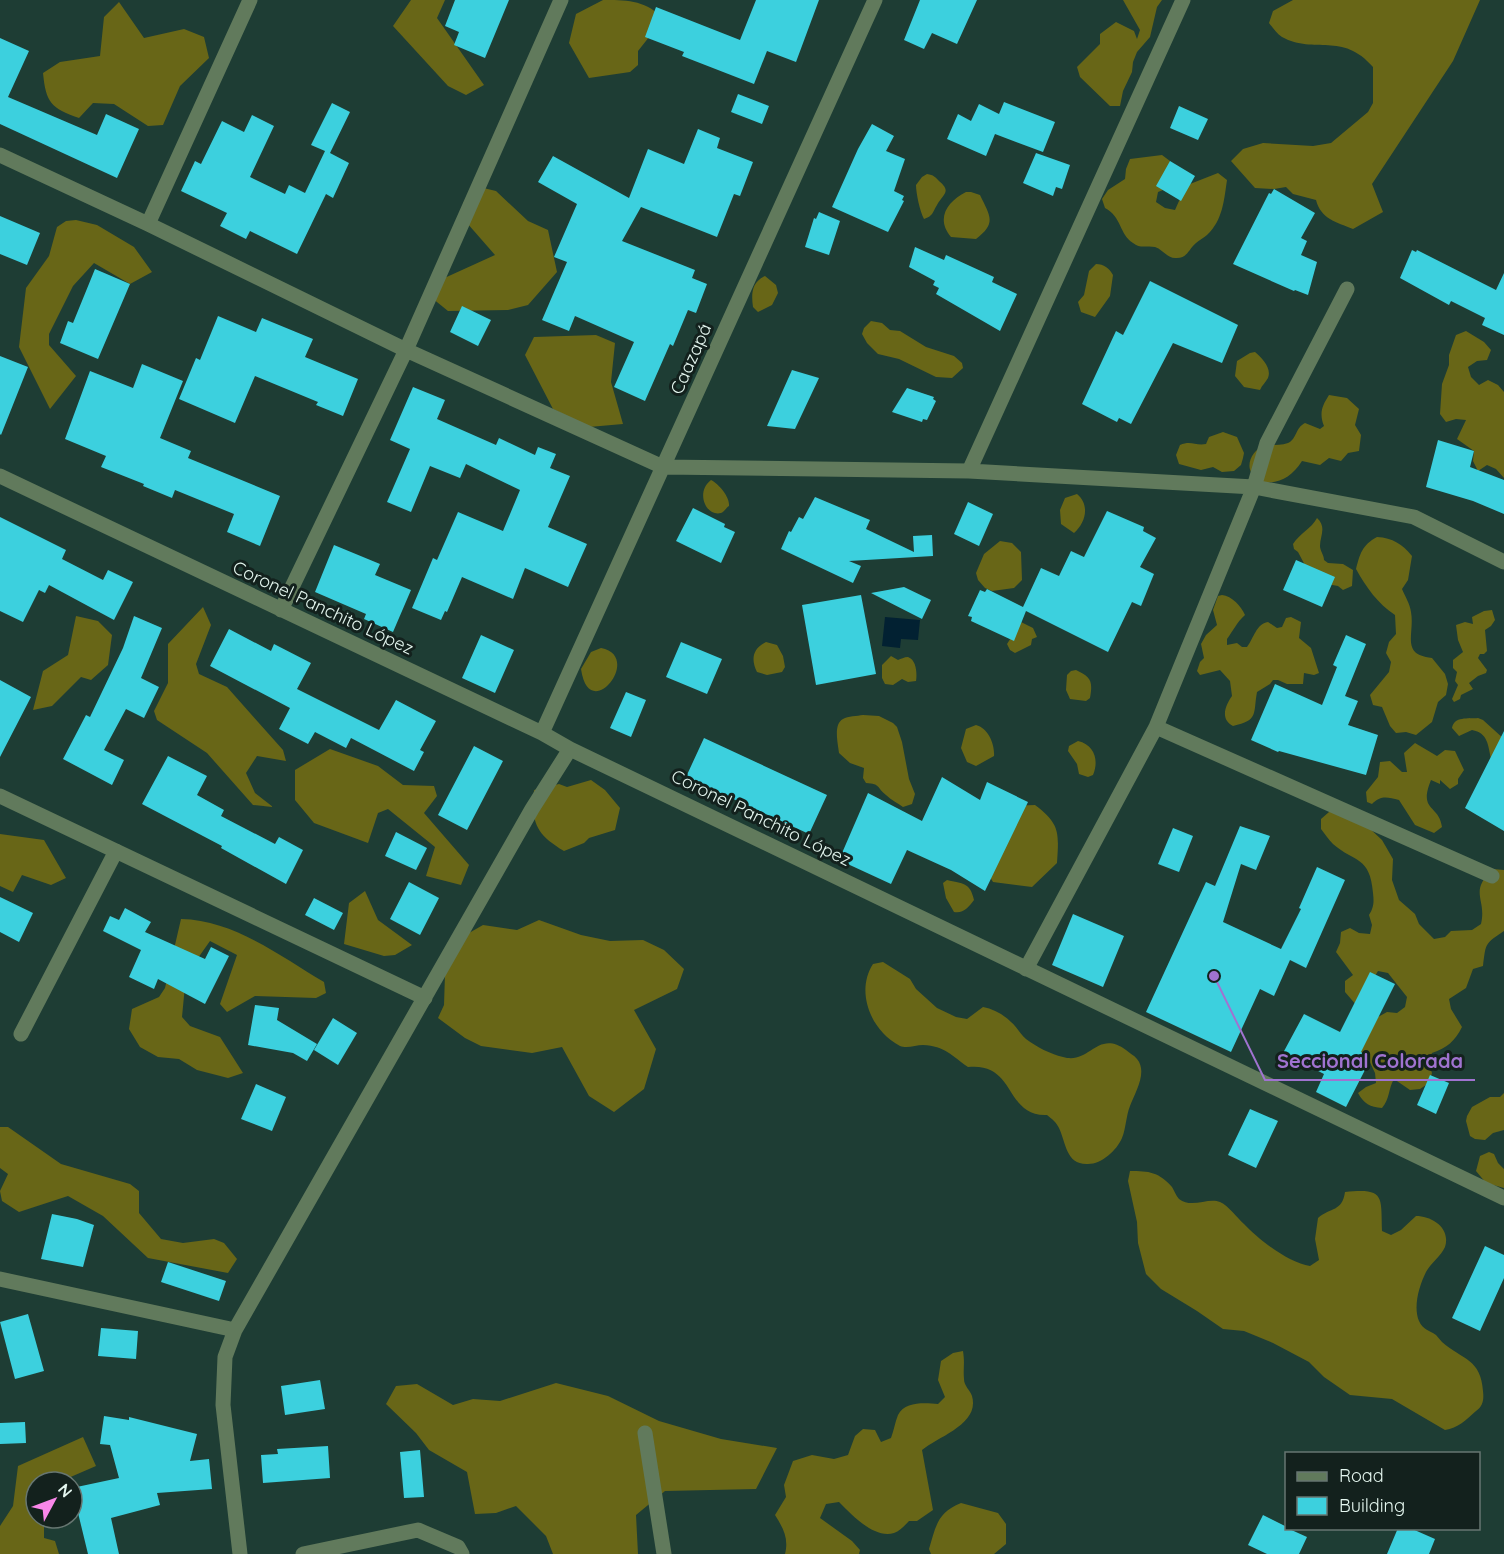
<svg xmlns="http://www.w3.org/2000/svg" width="1504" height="1554" font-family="Quicksand,sans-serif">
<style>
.forest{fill:#686617}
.water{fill:#022132}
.building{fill:#3cd0de}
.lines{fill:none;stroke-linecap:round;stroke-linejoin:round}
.minor{stroke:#617a5c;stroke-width:15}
.labels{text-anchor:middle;stroke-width:6;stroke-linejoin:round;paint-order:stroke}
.street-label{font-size:18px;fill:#e4f6ef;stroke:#13211d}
.leader{fill:none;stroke:#a073d0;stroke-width:2}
.callout-dot{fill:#a073d0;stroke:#13211d;stroke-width:2}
.callout-label{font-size:20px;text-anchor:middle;font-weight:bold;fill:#a073d0;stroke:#13211d;stroke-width:6;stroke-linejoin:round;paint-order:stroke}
</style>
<rect width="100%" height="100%" fill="#1e3d34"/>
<path class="forest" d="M411,0H445L437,18L484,85L466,95L448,86L393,26Z
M603,0C624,0 645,0 660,16L657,27L638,51V65L630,72L589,78L569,43L576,14Z
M1123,0H1162L1157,7L1150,37L1137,52L1133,62L1132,72L1123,91L1120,106H1110L1080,77L1077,67L1100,44V34L1116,22L1134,31L1137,39L1140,30Z
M1293,0H1480L1453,61L1372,184L1383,212L1353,229C1336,222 1321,219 1316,200L1293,194L1286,187L1274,189L1255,188L1231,161L1243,149L1263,143L1313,146L1331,143L1368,112L1373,103V67C1342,31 1315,55 1282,37C1277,34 1273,28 1269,23L1273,11Z
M119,2L144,38L184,29L204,37L209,58L180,86L163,125L148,126L114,104L93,103L79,118C51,108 46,103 43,73L60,62L100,56L104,17Z
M1162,155L1170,161L1168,188L1158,192L1156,202L1165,208L1175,210L1183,192L1190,184L1218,173L1227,180C1224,200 1223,220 1207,235C1204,238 1199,240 1196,243C1188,250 1187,259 1175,258C1167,258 1162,249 1155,247C1147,245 1140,249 1133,243C1119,234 1122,217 1105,208L1102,199L1108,190L1125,179L1126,169L1130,159Z
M927,174C934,175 935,177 939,181C952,192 943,194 937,205C932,213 933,216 924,219C920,212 916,193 916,185L922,177Z
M475,186L496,191L528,221L548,230L557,272L528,305L508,310L448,311L432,298L440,280L495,255L467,223L463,203Z
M966,192H971L980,195C990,216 997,223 976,239L951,237C935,218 948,201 966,192Z
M76,220L97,225L134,247L152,272L130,284L94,263L73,286L49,334V345L76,376L50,409L19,347L26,288L49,256L57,227L66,221Z
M1096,264C1104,264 1109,268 1113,275L1110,296L1095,317L1081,312L1078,302L1084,295L1089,271Z
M765,276L776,285L778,293L772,305L758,312L753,307C751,293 752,282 765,276Z
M871,321L882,323L890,330L900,331L926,347L954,356L962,363L963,368L952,378L936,377L899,359L878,354L867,343L862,334L864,328Z
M1466,331L1484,342L1491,350L1487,360L1477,361L1468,367L1471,377L1479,385L1488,380L1498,385L1504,392V478L1496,469L1487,465L1478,471L1473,461L1474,451L1457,439L1466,420L1456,419L1446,422L1440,414L1442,384L1449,365V355L1456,335Z
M596,335L615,343L611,382L623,424L589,427L553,409L525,355L534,337Z
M1255,352C1262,358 1272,368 1268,378C1266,382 1262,385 1260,390L1244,387L1235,376L1237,361L1250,353Z
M1329,395L1347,398L1359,409L1355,425L1361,435L1359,451L1348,453L1341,461L1329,458L1320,465L1302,461C1291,478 1280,483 1261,483C1258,480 1253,476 1251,472C1246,462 1254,449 1264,446C1272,444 1280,446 1288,443C1297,439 1295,428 1305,423L1320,429L1324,426C1319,413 1322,406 1329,395Z
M1223,432L1237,437L1244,453L1243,458L1241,465L1234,471L1222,472L1213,467L1201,470L1179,464L1176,455L1180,445C1191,440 1195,446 1206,444L1209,437Z
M711,480C719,484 730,497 729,506C726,508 724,512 721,513C706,517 695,492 711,480Z
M1077,494C1090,505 1086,522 1074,533L1061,524L1060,510L1065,498Z
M1317,518C1327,527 1320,536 1320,546C1320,551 1324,555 1324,560L1328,563L1343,564L1353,570L1352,586L1343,590L1338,586L1327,584L1308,571L1298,552L1294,549L1293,544C1299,534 1312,528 1317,518Z
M1377,537C1393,538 1402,544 1412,556L1408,580L1402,589C1405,596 1410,604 1411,612C1415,634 1400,655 1432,658L1445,674L1448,684L1446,695L1438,702L1432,722L1416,735L1406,732L1396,733L1390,726L1382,707L1373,705L1370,695L1389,672L1391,662L1386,653L1389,642L1396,634L1395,615C1378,604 1366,587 1356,569C1360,554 1362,545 1377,537Z
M1000,541L1012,543L1021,552L1022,580L1014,588L992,591L985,588L978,580L976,573L984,554Z
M1222,595C1232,596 1241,606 1245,615C1237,622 1233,631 1227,639V645L1237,643L1242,647H1247C1254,638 1256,624 1268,622L1277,628L1282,627L1286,618L1291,617L1301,622L1299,638L1311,648L1319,673L1314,675L1304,673L1303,684H1287L1278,680H1273L1270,684L1257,692C1253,714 1259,720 1233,726C1220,719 1225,706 1232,696L1230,681L1220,670L1200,675L1197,671L1200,662L1204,658L1201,644L1206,635L1217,625L1213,610L1218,596Z
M203,607L211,625L196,664L199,674L227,687L283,750L286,761L257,756L246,773L255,793L273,807L253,805L207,753L157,720L154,711L168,683V644Z
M1492,610L1495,620L1491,626L1485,630L1487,651L1484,654H1480L1478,658L1487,670L1486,673L1478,676L1469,683L1473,689L1461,695L1460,699L1454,702L1452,699L1458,685L1455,681L1457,672L1453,668V660L1463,652L1458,640L1456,625L1465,622L1473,624L1472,617L1484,611Z
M76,616L98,621L112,635L108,665L91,680L81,677L52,706L33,710L43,671L68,655Z
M1021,622L1033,628L1037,637L1032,639L1031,645L1015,653L1010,650L1007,644Z
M766,642L777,645L783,656L785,667L782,672L767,675L757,672C751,660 752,649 766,642Z
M601,648C644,656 589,726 581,669L591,652Z
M891,656L898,660C901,659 904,657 908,657C917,660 917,675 916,681L908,682L902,679L893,685L885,684L882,678V665Z
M1076,670C1091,677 1093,681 1090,698L1086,701L1070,699L1066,690L1067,675L1071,671Z
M863,715L879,716L893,723L897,727L902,742L909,779L915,794L912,804L903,807C898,803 891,800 886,795C876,787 881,784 866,783L863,778L864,768L850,763L839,753C838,744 833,724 843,719C848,716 857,716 863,715Z
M1478,718L1483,720L1504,739L1491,759C1488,745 1488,733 1472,730L1459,736L1452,728C1454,716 1468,719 1478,718Z
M976,725C988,728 995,744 994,756L976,766L967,762L961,748L966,729Z
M1078,741C1095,745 1099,761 1093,775L1088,777L1079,774L1077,764L1068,751L1069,746Z
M1415,743L1437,756L1445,750L1455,751L1464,770L1458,779V784L1450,789L1440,780V784L1431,780C1418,812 1439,804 1442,827L1434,833L1415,825L1399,800C1387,797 1381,795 1372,804L1367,802L1366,792L1378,777L1380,762L1390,761L1402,772H1407L1404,753Z
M330,749L378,766L403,785L434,786L437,796L424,813L469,865L461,885L426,876L435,847L388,809L378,813L368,843L314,823L295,800V770Z
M591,780L605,790L620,808L615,830L589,838L584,843L564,851C536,834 531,823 534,790L559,784L567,787Z
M1035,805C1060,824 1059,832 1057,863L1032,887L993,882L984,867L1011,806Z
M1339,810L1367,826L1382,840L1393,859L1392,880L1399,900L1415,914L1419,924L1434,939L1445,937L1451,931L1472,930L1481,924C1487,899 1468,892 1493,869L1504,870V931C1485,944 1486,942 1483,966L1473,969L1466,988L1449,999L1451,1009L1462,1027C1455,1041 1447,1048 1432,1053L1428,1062L1432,1073L1429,1083L1420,1089L1410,1090L1394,1079C1388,1089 1390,1099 1382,1108C1370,1107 1364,1104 1358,1093L1366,1087L1376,1083L1375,1073L1367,1056L1357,1055L1378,1017L1387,1012L1397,1013L1405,1007L1407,997L1388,973L1378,971L1357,1006L1345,992V981L1353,975L1336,952L1340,943L1341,932L1350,928L1359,933L1370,934L1372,925L1369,915C1374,907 1374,902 1373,893C1370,856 1355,863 1333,844C1329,840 1325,834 1321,829V819L1329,812Z
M0,834L44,840L66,878L51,885L22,875L13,892L0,886Z
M947,880C963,884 970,882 974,900C969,907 963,914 954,912L946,898L943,883Z
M365,891L378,920L412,945L395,955L384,956L344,944L349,903Z
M181,919C234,920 280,956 324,982L326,993L316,998L255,996L227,1012L220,1004L237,955L210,941L186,975L182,1017L190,1026L220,1037L243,1073L228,1078L197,1070L179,1059L158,1057L140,1047L129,1029L132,1009L159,997L165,988Z
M539,920L581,935L610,941L643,940L664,950L684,969L677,989L634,1010L656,1049L644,1089L614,1112L589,1096L562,1047L532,1053L481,1046L465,1038L438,1018L444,1005L445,974L462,937L483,925L517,930Z
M883,962L910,979L916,989L937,1008L956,1017L967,1019L983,1007C993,1009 1003,1014 1011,1022C1017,1027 1020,1034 1026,1039C1037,1047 1050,1054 1063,1057C1090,1065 1097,1029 1126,1050C1129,1053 1134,1055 1137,1059C1148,1072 1135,1093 1130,1106C1126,1116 1126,1128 1122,1138C1117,1150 1102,1164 1088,1164C1066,1165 1066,1143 1059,1128C1056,1122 1052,1119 1047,1115C1004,1117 1017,1062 968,1067C952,1056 945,1046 923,1045C916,1045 907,1049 900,1046C871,1031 855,992 873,964Z
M1504,1093V1130L1493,1133L1485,1140L1475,1139L1470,1136L1466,1121L1467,1116L1472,1107L1490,1097H1500Z
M0,1127H8L61,1164L130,1184L139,1191V1213L161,1239L183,1243L214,1239L224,1243L237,1259L228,1273L148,1258L103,1216L68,1196L19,1212L2,1201L0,1191L8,1174L0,1168Z
M1489,1152L1494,1154L1498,1163L1504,1169V1188L1486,1183L1476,1171L1480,1156Z
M1130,1171C1149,1171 1159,1172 1172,1187C1174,1190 1176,1196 1179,1199C1192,1209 1208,1197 1220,1202C1229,1206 1237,1218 1244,1224C1259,1240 1289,1263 1310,1266L1319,1260L1315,1239L1318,1218C1331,1207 1342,1212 1345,1192C1385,1188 1381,1196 1382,1231L1391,1235L1401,1230L1416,1216C1432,1216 1451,1228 1445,1247C1441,1256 1431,1263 1426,1272C1419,1286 1413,1307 1419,1321C1423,1330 1429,1330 1436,1335C1438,1337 1440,1340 1442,1342C1463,1360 1481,1359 1483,1391C1484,1400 1483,1406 1476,1411C1466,1420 1458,1428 1445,1430L1392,1399L1350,1395L1324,1377L1309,1362L1273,1343L1244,1331L1223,1329L1197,1311L1161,1289L1146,1274L1138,1243L1137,1222L1128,1181Z
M963,1351C965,1364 963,1368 964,1379C964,1386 970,1390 972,1396C980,1424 939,1436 922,1450L933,1510L917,1521H909C905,1525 900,1531 894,1533C874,1539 852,1515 839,1502L826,1504L820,1518L852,1541L860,1550L859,1554H785C789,1538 783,1528 775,1515L786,1497L784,1485L793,1461L812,1455L834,1459L848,1455L855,1436L863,1429L875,1430L881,1442L891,1438C894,1430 895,1422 898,1415C905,1401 925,1403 938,1404L945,1397L938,1380L941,1361L953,1353Z
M556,1383L608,1396L659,1421L721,1439L777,1448L756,1489L665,1491L636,1515L638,1554H553L546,1536L516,1506L496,1513L475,1514L467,1472L429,1450L416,1433L386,1404L396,1386L417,1384L453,1405L473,1399L500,1401Z
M83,1437L96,1466L59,1482H36V1518H54L44,1527V1538L55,1541L59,1554H0V1526L13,1506L18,1466Z
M961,1503L998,1513L1006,1524V1544L994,1554H931L929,1549C936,1526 937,1513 961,1503Z"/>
<path class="water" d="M885,617L920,620L918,640L901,639L900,648L882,646Z"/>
<path class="building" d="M455,0H509L485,58L454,45L459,32L445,26Z
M756,0H819L796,62L767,51L754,84L682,56L684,52L645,37L656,7L740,40Z
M920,0H977L957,44L932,33L924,49L904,40Z
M0,38L29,51L8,97L97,135L106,114L139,129L117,178L0,124Z
M738,94L769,106L762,124L731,112Z
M1004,102L1055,122L1043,152L995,134L986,156L947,139L958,114L971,121L979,104L999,114Z
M332,103L350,112L330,153L349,163L333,198L326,194L297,254L250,231L246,239L220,226L227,213L181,191L195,161L201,164L222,121L244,132L252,115L274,126L250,177L285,194L289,185L305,193L325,151L311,145Z
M1179,106L1208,119L1198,140L1170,128Z
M872,124L894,136L886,151L905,159L894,191L904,196L902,200L904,201L888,232L832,207L858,149Z
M698,129L720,138L717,148L753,162L740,196L734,194L717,237L641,207L622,241L695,270L692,278L707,284L696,313L688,310L673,346L670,344L645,401L614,387L634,342L575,316L569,331L542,320L567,262L554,257L577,204L538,182L553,156L629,198L648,149L684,164Z
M1036,153L1070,165L1062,189L1056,187L1053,196L1023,183Z
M1170,161L1195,176L1181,201L1156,186Z
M1274,189L1315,213L1301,238L1307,241L1301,255L1317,262L1308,295L1295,290L1294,291L1233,264L1269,193L1271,194Z
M819,212L840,221L829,255L805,247L814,218L816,219Z
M0,216L40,233L27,265L0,254Z
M915,247L944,260L946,255L994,277L992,282L1017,294L1000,331L936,294L939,288L933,285L935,281L909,267Z
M1412,250L1416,252L1417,250L1496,290L1504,273V335L1482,325L1485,318L1451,301L1449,305L1400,278Z
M95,269L130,284L98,359L60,343L68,321L73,323Z
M1150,281L1238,325L1222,363L1173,343L1131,424L1119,418L1117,422L1082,404L1116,331L1123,335Z
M462,306L491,320L478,346L450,332Z
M218,316L256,332L262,318L313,339L305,357L358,379L343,416L316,405L318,402L255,376L235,423L179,399L196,358L200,360Z
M0,356L28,367L1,435L0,434Z
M142,364L183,381L160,438L191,451L188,458L280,496L260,546L227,532L234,514L175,490L172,498L143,486L144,484L101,467L106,456L65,439L90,371L133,388Z
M792,370L819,378L795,429L767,426Z
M413,387L445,400L437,419L496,445L499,438L535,455L538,447L556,454L550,468L570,476L548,527L587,544L568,587L525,568L513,599L462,577L447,612L445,611L441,620L412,608L433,558L437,560L458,512L503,531L520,490L466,464L460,478L430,466L411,512L387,502L410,449L390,440Z
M907,388L934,397L933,399L936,401L927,420L923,419L922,422L892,412Z
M1438,440L1474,451L1470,467L1504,480V514L1473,501L1426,487Z
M815,497L870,520L866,529L914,552L913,536L932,535L933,556L849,561L861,566L853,583L781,549L789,531L791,532L799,517L803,519Z
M968,502L993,514L979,546L954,534Z
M693,508L725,524L724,527L735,532L721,563L676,541Z
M1107,511L1144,527L1143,531L1156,538L1140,567L1154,574L1141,606L1132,602L1108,652L1026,611L1014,641L971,621L972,617L968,616L980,590L985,592L987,589L1023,607L1041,568L1059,576L1071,551L1084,557Z
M0,517L66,550L62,559L103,580L108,570L133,582L114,620L49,585L45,593L39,590L23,622L0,611Z
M334,545L380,564L375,575L411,590L393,632L364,619L366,614L315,592Z
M1296,560L1335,577L1322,607L1283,590Z
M904,587L931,600L922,619L871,593Z
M861,595L876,674L816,685L802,605Z
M134,616L162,628L141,678L159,687L144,718L126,709L104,750L124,760L112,785L63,759L86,715L90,717L123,648Z
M229,629L271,651L274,644L311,663L297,689L379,730L396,700L436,721L420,750L424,752L414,771L351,738L346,748L315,732L308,744L279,729L290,708L210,666Z
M481,635L514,650L495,693L462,678Z
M1346,635L1366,644L1345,696L1358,701L1348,725L1378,735L1366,775L1279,751L1278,752L1251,740L1275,684L1322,705L1337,667L1333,665Z
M681,642L722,659L707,694L666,677Z
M0,680L31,697L0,757Z
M626,692L646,700L631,737L610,728Z
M1504,731V831L1465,808Z
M704,738L827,795L809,834L686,777Z
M474,746L503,761L467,830L438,815Z
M168,756L207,776L197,795L224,810L221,816L275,844L279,837L303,850L286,884L221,848L222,846L142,804Z
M942,777L980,800L987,782L1028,802L985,891L951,870L907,850L891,884L839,860L868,793L922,821Z
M1240,826L1270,836L1256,870L1241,864L1223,922L1281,949L1301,909L1299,908L1317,867L1345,880L1306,968L1290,960L1274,996L1260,989L1231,1052L1146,1012L1206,882L1215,886Z
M1173,828L1193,836L1179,872L1158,864Z
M396,832L427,848L416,870L385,856Z
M409,882L439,898L420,935L390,919Z
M0,897L33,913L19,942L0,932Z
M314,898L343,913L334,930L305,915Z
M125,908L151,922L145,932L205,959L211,947L229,956L205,1004L158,979L154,989L129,977L141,950L103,931L110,916L119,920Z
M1073,914L1124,936L1103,987L1052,965Z
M1370,972L1395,984L1361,1052L1367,1056L1363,1066L1366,1068L1346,1107L1316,1092L1324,1074L1283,1053L1304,1014L1340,1032Z
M255,1005L279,1008L277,1020L317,1044L307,1061L293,1053L248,1045Z
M333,1018L357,1033L338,1065L314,1050Z
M1430,1075L1449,1083L1436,1114L1417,1105Z
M256,1084L286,1097L272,1131L241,1119Z
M1250,1109L1278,1121L1256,1168L1228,1155Z
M52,1214L77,1219L94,1225L83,1267L41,1259Z
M1485,1246L1504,1255V1278L1480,1331L1452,1318Z
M168,1262L226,1281L219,1301L161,1282Z
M28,1314L44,1371L15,1379L0,1322Z
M101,1328L138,1331L136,1359L98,1356Z
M320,1380L325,1409L285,1415L281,1386Z
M104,1416L129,1420V1417L197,1434L190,1461L209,1459L212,1489L157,1493L160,1505L111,1518L119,1554H88L72,1488L119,1478L110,1445L100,1444Z
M25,1422L26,1443L0,1444V1423Z
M328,1446L330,1478L263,1483L261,1455L278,1454L277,1449Z
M420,1450L424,1497L404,1498L400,1452Z
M1263,1515L1287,1527V1528L1307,1537L1299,1554H1267L1248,1545Z
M1398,1528H1410L1435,1539L1429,1554H1387Z"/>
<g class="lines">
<path class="minor" d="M0,155L148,224L406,350L663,467L969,471L1254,487L1414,517L1504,562
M148,224L250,0
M969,471L1183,0
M0,476L542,733L570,749L1504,1198
M281,610L406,350L561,0
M1156,727L1492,876
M542,733L875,0
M0,796L425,998
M1026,969L1156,727L1254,487L1267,443L1347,289
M21,1034L116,851
M0,1279L235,1330
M645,1433L664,1554
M240,1554L223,1405L225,1357L235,1330L532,809L570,749
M303,1554L418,1530L458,1547L462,1554"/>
</g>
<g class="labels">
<g class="street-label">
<text transform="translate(691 359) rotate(-66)" y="6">Caazapá</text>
<text transform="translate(323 608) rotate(25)" y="6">Coronel Panchito López</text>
<text transform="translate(761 818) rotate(26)" y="6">Coronel Panchito López</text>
</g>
</g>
<path class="leader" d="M1214 976L1265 1080H1475"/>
<circle class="callout-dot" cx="1214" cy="976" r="6"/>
<g class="callout-label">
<text x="1370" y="1068">Seccional Colorada</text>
</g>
<rect x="1285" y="1452" width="195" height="78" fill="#13211d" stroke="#677671" stroke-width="1.5"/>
<rect x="1297" y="1472" width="30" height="9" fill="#617a5c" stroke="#677671" stroke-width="1.5"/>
<text x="1339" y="1482" font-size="18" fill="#e4f6ef">Road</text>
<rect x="1297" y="1497" width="30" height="18" fill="#3cd0de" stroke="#677671" stroke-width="1.5"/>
<text x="1339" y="1512" font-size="18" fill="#e4f6ef">Building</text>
<g transform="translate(54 1500) rotate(49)"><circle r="28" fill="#13211d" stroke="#677671" stroke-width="1.5"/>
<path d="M0-4.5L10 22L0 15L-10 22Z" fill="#f987e9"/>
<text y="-9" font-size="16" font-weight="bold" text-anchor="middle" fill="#e4f6ef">N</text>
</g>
</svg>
